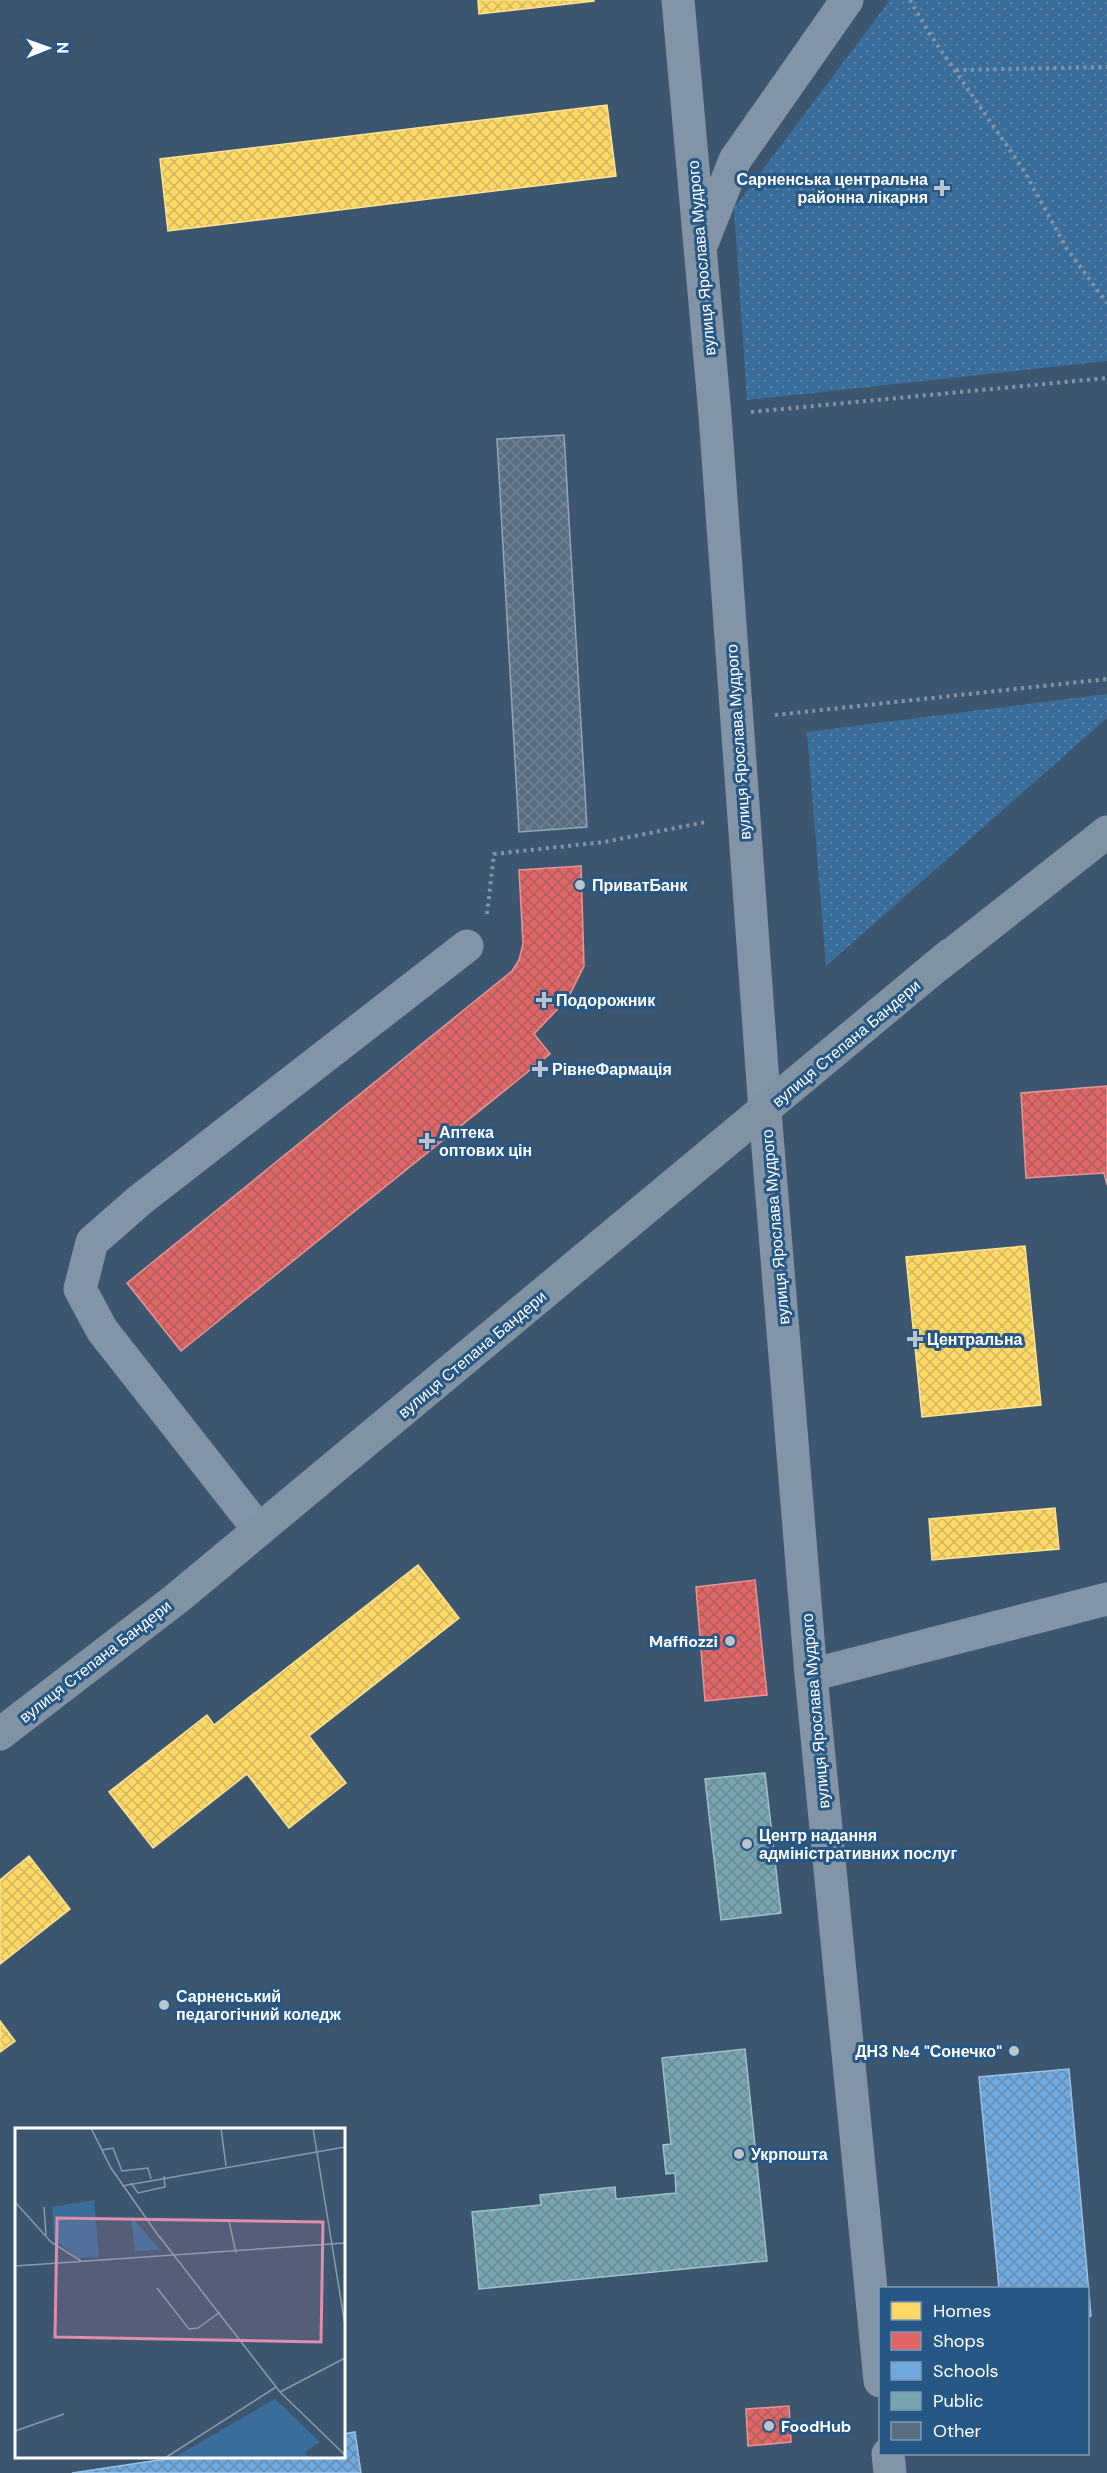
<svg xmlns="http://www.w3.org/2000/svg" width="1107" height="2473" font-family="'DM Sans',sans-serif">
<style>
.grass{fill:url(#grass-dots)}
.homes{fill:url(#homes-cross-hatch);stroke:#ffe494;stroke-width:1.5}
.shops{fill:url(#shops-cross-hatch);stroke:#e99494;stroke-width:1.5}
.schools{fill:url(#schools-cross-hatch);stroke:#9ac2e6;stroke-width:1.5}
.public{fill:url(#public-cross-hatch);stroke:#9fc0c7;stroke-width:1.5}
.building{fill:url(#building-cross-hatch);stroke:#95a5b3;stroke-width:1.5}
.lines{fill:none;stroke-linecap:round;stroke-linejoin:round}
.path{stroke:#8294a5;stroke-width:4;stroke-dasharray:3 4.5;stroke-linecap:butt}
.minor{stroke:#8294a5;stroke-width:33}
.major{stroke:#8192a2;stroke-width:33}
.poi-dot{fill:#bbc4cd;stroke:#265785;stroke-width:2}
.labels{text-anchor:middle;stroke-width:6;stroke-linejoin:round;paint-order:stroke}
.poi-label{font-size:16px;font-weight:bold;fill:#fff;stroke:#265785;text-anchor:start}
.street-label{font-size:16px;fill:#fff;stroke:#265785}
.inset-road{fill:none;stroke:#8a9aa9;stroke-width:1.5}
.view{fill:#e08cad;fill-opacity:0.15;stroke:#e08cad;stroke-width:3}
.inset-edge{fill:none;stroke:#fff;stroke-width:3}
</style>
<defs>
<pattern id="grass-dots" width="8" height="8" patternUnits="userSpaceOnUse" patternTransform="scale(1.5)"><rect width="8" height="8" fill="#3a6d9a"/><path d="M2 2h.1M6 6h.1" fill="none" stroke="#5883a9" stroke-width="1.8" stroke-linecap="round"/></pattern>
<pattern id="homes-cross-hatch" width="8" height="8" patternUnits="userSpaceOnUse" patternTransform="scale(1.5)"><rect width="8" height="8" fill="#ffd966"/><path d="M0 0l8 8M0 8l8-8" fill="none" stroke="#d2b660"/></pattern>
<pattern id="shops-cross-hatch" width="8" height="8" patternUnits="userSpaceOnUse" patternTransform="scale(1.5)"><rect width="8" height="8" fill="#e06666"/><path d="M0 0l8 8M0 8l8-8" fill="none" stroke="#ac5d5d"/></pattern>
<pattern id="schools-cross-hatch" width="8" height="8" patternUnits="userSpaceOnUse" patternTransform="scale(1.5)"><rect width="8" height="8" fill="#6fa8dc"/><path d="M0 0l8 8M0 8l8-8" fill="none" stroke="#648cb1"/></pattern>
<pattern id="public-cross-hatch" width="8" height="8" patternUnits="userSpaceOnUse" patternTransform="scale(1.5)"><rect width="8" height="8" fill="#76a5af"/><path d="M0 0l8 8M0 8l8-8" fill="none" stroke="#698a91"/></pattern>
<pattern id="building-cross-hatch" width="8" height="8" patternUnits="userSpaceOnUse" patternTransform="scale(1.5)"><rect width="8" height="8" fill="#596e81"/><path d="M0 0l8 8M0 8l8-8" fill="none" stroke="#728494"/></pattern>
</defs>
<rect width="100%" height="100%" fill="#3c566f"/>
<path class="grass" d="M890,0H1107V361L747,400L734,208Z
M1107,694V718L826,966L807,732Z"/>
<path class="homes" d="M478,0H594V1L479,14Z
M607,105L616,176L168,231L160,159Z
M1025,1246L1041,1405L922,1417L906,1257Z
M1055,1508L1059,1549L932,1560L929,1519Z
M418,1565L459,1618L309,1736L346,1783L289,1828L247,1774L153,1848L109,1792L207,1715L214,1725Z
M29,1856L70,1909L0,1964V1880Z
M0,2021L15,2041L0,2052Z"/>
<path class="shops" d="M581,866L584,966L568,998L534,1034L550,1054L181,1351L127,1283L512,971L519,960L523,944L519,870Z
M1107,1086V1185L1104,1173L1026,1178L1021,1093Z
M755,1580L767,1695L705,1701L696,1587Z
M789,2406L791,2442L748,2446L746,2409Z"/>
<path class="schools" d="M1069,2069L1091,2316L1088,2317V2288H999L979,2077Z
M355,2432L361,2473H72L186,2456H344V2434Z"/>
<path class="public" d="M765,1773L781,1913L721,1920L705,1779Z
M745,2049L767,2261L479,2289L472,2212L541,2205L540,2195L615,2187L616,2199L676,2193L675,2173L666,2174L663,2145L671,2144L662,2058Z"/>
<path class="building" d="M564,435L587,827L519,832L497,439Z"/>
<g class="lines">
<path class="path" d="M910,0L929,33L1023,169L1067,249L1107,303
M956,70L1107,67
M751,412L1107,378
M775,715L1107,679
M487,914L494,854L604,842L706,822"/>
<path class="minor" d="M678,0L715,415L765,1111L811,1675L880,2381
M703,241L735,160L847,0
M259,1530L102,1330L80,1289L92,1242L140,1200L467,946
M811,1675L1107,1599
M888,2454L890,2473"/>
<path class="major" d="M937,966L1107,832
M0,1734L176,1599L951,954"/>
</g>
<g class="poi-dot">
<path d="M939 179h6v6h6v6h-6v6h-6v-6h-6v-6h6z"/>
<circle cx="580" cy="885" r="6"/>
<path d="M541 991h6v6h6v6h-6v6h-6v-6h-6v-6h6z"/>
<path d="M537 1060h6v6h6v6h-6v6h-6v-6h-6v-6h6z"/>
<path d="M424 1132h6v6h6v6h-6v6h-6v-6h-6v-6h6z"/>
<path d="M912 1330h6v6h6v6h-6v6h-6v-6h-6v-6h6z"/>
<circle cx="730" cy="1641" r="6"/>
<circle cx="747" cy="1844" r="6"/>
<circle cx="164" cy="2005" r="6"/>
<circle cx="1014" cy="2051" r="6"/>
<circle cx="739" cy="2154" r="6"/>
<circle cx="769" cy="2426" r="6"/>
</g>
<g class="labels">
<g class="poi-label">
<text x="928" y="185" text-anchor="end">Сарненська центральна<tspan x="928" dy="18">районна лікарня</tspan></text>
<text x="592" y="891">ПриватБанк</text>
<text x="556" y="1006">Подорожник</text>
<text x="552" y="1075">РівнеФармація</text>
<text x="439" y="1138">Аптека<tspan x="439" dy="18">оптових цін</tspan></text>
<text x="927" y="1345">Центральна</text>
<text x="718" y="1647" text-anchor="end">Maffiozzi</text>
<text x="759" y="1841">Центр надання<tspan x="759" dy="18">адміністративних послуг</tspan></text>
<text x="176" y="2002">Сарненський<tspan x="176" dy="18">педагогічний коледж</tspan></text>
<text x="1002" y="2057" text-anchor="end">ДНЗ №4 "Сонечко"</text>
<text x="751" y="2160">Укрпошта</text>
<text x="781" y="2432">FoodHub</text>
</g>
<g class="street-label">
<text transform="translate(701 258) rotate(-95)" y="6">вулиця Ярослава Мудрого</text>
<text transform="translate(738 742) rotate(-94)" y="6">вулиця Ярослава Мудрого</text>
<text transform="translate(846 1043) rotate(-40)" y="6">вулиця Степана Бандери</text>
<text transform="translate(775 1227) rotate(-95)" y="6">вулиця Ярослава Мудрого</text>
<text transform="translate(472 1354) rotate(-40)" y="6">вулиця Степана Бандери</text>
<text transform="translate(95 1661) rotate(-38)" y="6">вулиця Степана Бандери</text>
<text transform="translate(815 1711) rotate(-95)" y="6">вулиця Ярослава Мудрого</text>
</g>
</g>
<g transform="translate(15 2128)">
<rect width="330" height="330" fill="#3c566f"/>
<path d="M79,72L84,129L63,130L39,111L37,79ZM116,88L145,122L120,123Z" fill="#3a6d9a"/>
<path d="M260,271L305,314L290,324L292,330H158Z" fill="#3a6d9a"/>
<path class="inset-road" d="M76,0L96,40L145,110M206,0L211,38M298,0L330,197M87,22L98,20L107,43L133,40L136,51M116,55L123,65L150,59L149,48M107,58L330,19M0,74L36,114L66,133M29,79L31,107M214,93L221,125M144,108L265,264L330,327M0,138L330,115M142,160L174,201L183,200L205,184M265,264L330,230M0,303L49,286M150,330L261,259"/>
<path class="view" d="M42,90L308,94L306,214L40,209Z"/>
<rect width="330" height="330" class="inset-edge"/>
</g>
<rect x="879" y="2287" width="210" height="168" fill="#265785" stroke="#7d9ab6" stroke-width="1.5"/>
<rect x="891" y="2302" width="30" height="18" fill="#ffd966" stroke="#7d9ab6" stroke-width="1.5"/>
<text x="933" y="2317" font-size="18" fill="#ffffff">Homes</text>
<rect x="891" y="2332" width="30" height="18" fill="#e06666" stroke="#7d9ab6" stroke-width="1.5"/>
<text x="933" y="2347" font-size="18" fill="#ffffff">Shops</text>
<rect x="891" y="2362" width="30" height="18" fill="#6fa8dc" stroke="#7d9ab6" stroke-width="1.5"/>
<text x="933" y="2377" font-size="18" fill="#ffffff">Schools</text>
<rect x="891" y="2392" width="30" height="18" fill="#76a5af" stroke="#7d9ab6" stroke-width="1.5"/>
<text x="933" y="2407" font-size="18" fill="#ffffff">Public</text>
<rect x="891" y="2422" width="30" height="18" fill="#596e81" stroke="#7d9ab6" stroke-width="1.5"/>
<text x="933" y="2437" font-size="18" fill="#ffffff">Other</text>
<g transform="translate(48 48) rotate(89)" stroke="#265785" stroke-width="4.5" paint-order="stroke">
<path d="M0-4.5L10 22L0 15L-10 22Z" fill="#ffffff"/>
<text y="-9" font-size="16" font-weight="bold" text-anchor="middle" fill="#ffffff">N</text>
</g>
</svg>
